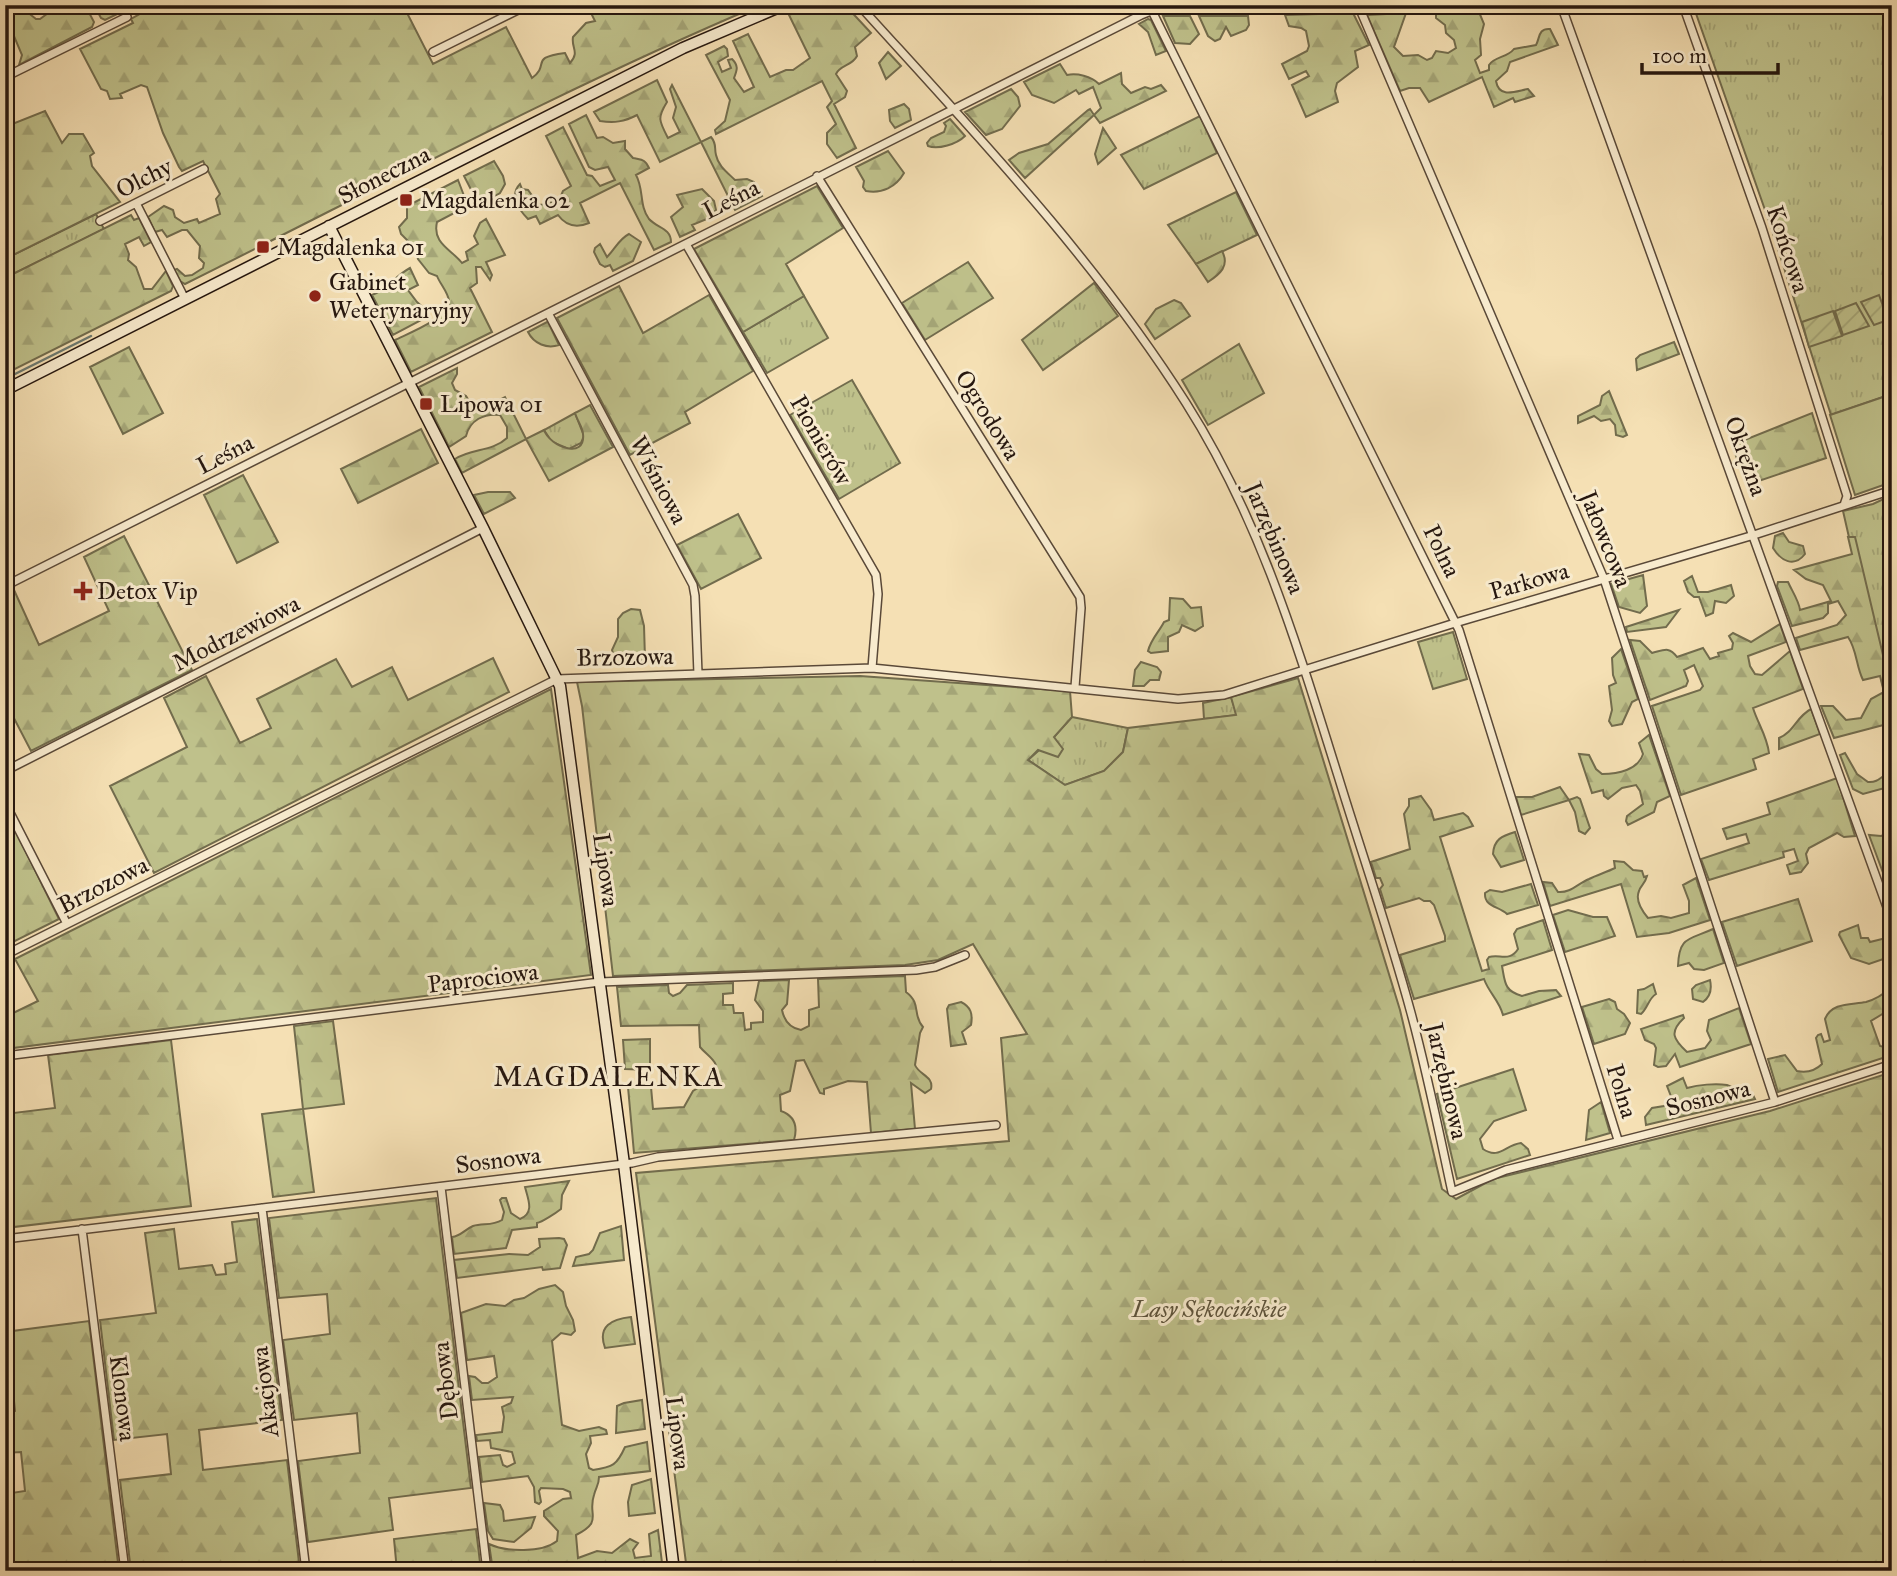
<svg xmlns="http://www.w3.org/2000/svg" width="1897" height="1576" font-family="'IM FELL Great Primer',serif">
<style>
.grass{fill:url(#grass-tufts);stroke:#726c4d;stroke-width:2}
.forest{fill:url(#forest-firs);stroke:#726c4d;stroke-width:2}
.garden{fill:url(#garden-furrows);stroke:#726c4d;stroke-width:2}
.pitch{fill:#bfc18b;stroke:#726c4d;stroke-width:2}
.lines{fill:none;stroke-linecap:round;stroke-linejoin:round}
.stream{stroke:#6d7a71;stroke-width:2.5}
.street-casing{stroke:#5a4938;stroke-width:10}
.secondary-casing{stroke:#26170f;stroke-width:13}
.street{stroke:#f8ebce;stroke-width:7}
.secondary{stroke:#f8ebce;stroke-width:10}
.poi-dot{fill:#8f2418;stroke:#f8ebce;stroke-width:2.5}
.labels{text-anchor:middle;stroke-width:6;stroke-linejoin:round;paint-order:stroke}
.street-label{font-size:24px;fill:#26170f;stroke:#f8ebce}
.poi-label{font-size:24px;fill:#26170f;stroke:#f8ebce;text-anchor:start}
.park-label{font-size:24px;font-style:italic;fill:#5c523a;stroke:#f8ebce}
.quarter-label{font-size:28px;letter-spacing:2px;fill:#26170f;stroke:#f8ebce}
</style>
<defs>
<pattern id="grass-tufts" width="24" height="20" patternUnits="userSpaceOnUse" patternTransform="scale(1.75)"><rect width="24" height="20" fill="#bfc18b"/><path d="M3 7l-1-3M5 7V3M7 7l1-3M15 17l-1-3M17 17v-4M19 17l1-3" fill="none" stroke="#a4a577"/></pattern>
<pattern id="forest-firs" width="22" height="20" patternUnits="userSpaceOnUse" patternTransform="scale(1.75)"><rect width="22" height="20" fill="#bfc18b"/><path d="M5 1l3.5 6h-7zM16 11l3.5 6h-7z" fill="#a4a577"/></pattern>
<pattern id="garden-furrows" width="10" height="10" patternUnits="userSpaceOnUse" patternTransform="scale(1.75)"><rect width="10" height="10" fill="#bfc18b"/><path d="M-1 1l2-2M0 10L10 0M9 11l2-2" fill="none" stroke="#a4a577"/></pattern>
</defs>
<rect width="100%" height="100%" fill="#f5e0b4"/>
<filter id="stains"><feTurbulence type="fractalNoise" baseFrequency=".00286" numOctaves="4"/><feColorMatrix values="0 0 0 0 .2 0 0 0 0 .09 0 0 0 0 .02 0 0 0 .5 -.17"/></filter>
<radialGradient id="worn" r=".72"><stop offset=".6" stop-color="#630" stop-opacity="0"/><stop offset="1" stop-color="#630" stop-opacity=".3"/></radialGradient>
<path class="grass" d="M1693,5H1872L1892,17V394L1831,415L1771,227Z
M1200,116L1217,153L1144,189L1121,155Z
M1236,192L1257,235L1196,264L1168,225Z
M96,214L104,229L5,278V259Z
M1094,283L1118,316L1043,370L1022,340Z
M804,296L828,338L767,373L743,332Z
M1239,344L1264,393L1208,425L1182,380Z
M852,380L900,463L839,499L790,415Z
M575,413L584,436L581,443L569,449L552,442L544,430Z
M1892,495V726L1843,511L1873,504Z
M1453,632L1467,679L1433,689L1418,642Z
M1231,697L1237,715L1204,719L1203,703Z
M1072,717L1128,728L1123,752L1104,771L1065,785L1028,760L1054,737Z"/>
<path class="forest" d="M5,5H16L20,13L26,11L36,19H40L59,5H85L94,22L92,27L19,65L22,55L5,15Z
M94,5H136L105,20L101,18Z
M156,5H403L433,64L506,27L532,78C551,64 528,58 565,53L570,63C580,52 571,48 573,37L586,23L595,21L587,5H760C564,88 376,189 185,284L180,281L174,270L177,269L185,276L192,275L203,268L204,263L199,258L200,246L187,230H182L167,237L162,230L155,232L148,217L164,206L173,210L175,217L184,223L197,219L199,223L220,214L216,199L220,194L203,161L182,171L179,167L163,133L147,87L141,85L120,94L122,98L110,99L107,91L101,89L80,49L133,23L131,19Z
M811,5H845L871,33L855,47L857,56C852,66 840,65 836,74L847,91L845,97L834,104L856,148L837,158L827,144V133L836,124L827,107L832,101L822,81L716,134L715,130L725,121L730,100L706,55L724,46L727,49L728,56L718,62L722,72L731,68L728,60L732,59C739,66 737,70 734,78L744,92L754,87L733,41L748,34L770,77L786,70H793L810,58L789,15Z
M868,5H991V11L875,13Z
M1479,12L1484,24L1480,39L1481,55L1475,60L1480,73L1489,70V65C1495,56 1507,58 1514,49L1536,45C1540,38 1538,28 1550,29L1558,45L1510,62L1507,71L1496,81C1499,99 1516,91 1528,89L1534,96L1515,102L1513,98L1494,107L1482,77L1429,102L1420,88H1409L1400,91L1367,15L1406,13L1394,47L1403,56L1418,55L1427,60L1432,58L1436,51L1448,53L1456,48L1454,40L1446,33L1445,25L1436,18V13Z
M1353,13L1369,45L1355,51L1358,67L1337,83L1335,91L1338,102L1306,117L1292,85L1309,76L1306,71L1289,79L1282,64L1307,51L1309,46L1306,31L1301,28L1289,26L1285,15Z
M1163,16H1190L1199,34L1190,44L1175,43Z
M1199,16H1248L1249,25L1246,30L1231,36L1226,27L1220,39L1215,41L1208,36Z
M1148,19L1151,20L1166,51L1156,55L1148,32L1139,24Z
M888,52L901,66L886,79L879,63Z
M1060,64L1067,75C1077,73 1091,76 1099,84L1121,73L1122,84L1131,93L1145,87L1151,89L1161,85L1166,91L1100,123L1094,115L1025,178L1009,160L1019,153L1048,144L1088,110L1090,109L1094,115L1101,108L1093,87L1079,94L1076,90L1054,103L1032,95L1024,82Z
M657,80L667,102C657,118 659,121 668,138L680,132L673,118L676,107L670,89L672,85L701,142L711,137C717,144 714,147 716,155C718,166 728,173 735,180L747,179L754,182L762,196L735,210L701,142L660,162L637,115C624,122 614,123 600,121L594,112Z
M1011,89L1018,97L1020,106L1002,129L986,135L965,112Z
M904,104L909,109L911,120L895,128L890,121L889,110Z
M45,111L62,143L69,134H83L94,153L90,156L92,166L120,202L5,259V121L15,123Z
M586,115L597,138L603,137L613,143L625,141V149L633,158C642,160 645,159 649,168L636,175C644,189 639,206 649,219C657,228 671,228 671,242L654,250L620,183L580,203L589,223C577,228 566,226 558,215L540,224L536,216L528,219C519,210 509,195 520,184L522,189L528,190L539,205L547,204L560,198L563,191L571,186L546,136L563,127L587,175L592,176L600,186L615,180L608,167L595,170L589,167L569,124Z
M950,119L965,136C957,144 938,150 928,146L927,143L931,138L944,132L946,126L944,123Z
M1103,128L1116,148L1098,164L1095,154Z
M888,151L904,173C896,187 882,194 866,191L863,187L864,181L856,167Z
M494,161L503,176L505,184L500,193L479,205L464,176Z
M458,180L466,201L460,210L437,222C432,243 451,249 462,263L468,260L466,252L478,244L474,236L480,223L486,219L505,255L486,262L492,275L490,280L481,267H476L477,283L470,288L492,332L411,372L395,340C409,333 449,318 449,301C448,292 440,284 437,276L429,273L418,259L415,248L401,234L399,227L407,218V206Z
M817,186L843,228L786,264L804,296L743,332L694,249Z
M702,189L714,201L716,210L707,219L692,225L695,230L680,237L671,217L683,207L677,195Z
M131,215L134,220L139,218L151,242L144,246L139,237L125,244L129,254L128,260L136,267L144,289H152L166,271L173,286L171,291L5,374V278Z
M629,234L641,242L633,261L613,271L610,265L605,267L600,264L594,252L595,248L600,244L607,257C615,249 619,239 629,234Z
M1222,251C1230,266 1220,274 1208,282L1196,264Z
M968,262L993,298L925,340L902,303Z
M410,268L418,285L408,290L417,302L426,310L427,317L393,335L372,295C388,289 395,276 410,268Z
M619,286L643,333L709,295L753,371L685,412L690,423L630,455L557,318Z
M1174,300L1181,303L1190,316L1155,339L1145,324L1156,309Z
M547,322H548L559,345C547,349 534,344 528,332Z
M1674,342L1679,354L1637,370L1636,359L1640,355Z
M129,347L163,413L123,434L90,367Z
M457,368V374L452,383L455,390L466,396L476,412L505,397L526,439L544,430C550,447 586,460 583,434C583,428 577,420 575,413L590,405L613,447L549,481L526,439L462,473L455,459C472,448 492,452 507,438V427L500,415C484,413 470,420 466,436L449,447L419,387Z
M1609,391L1627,435L1623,437L1616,435L1615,425L1610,419L1601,421L1594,416L1578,423V416L1600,405L1602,396Z
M1812,413L1826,458L1747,485L1732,445Z
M421,429L438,463L358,503L341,469Z
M243,475L278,542L237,563L204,495Z
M488,492H510L515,498L484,514L474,495Z
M738,514L761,558L701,589L677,545Z
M1783,533L1789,542L1803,546L1805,554C1794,568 1781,561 1773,548L1775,536Z
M124,536L192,670L31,751L5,701V595L14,590L39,645L109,611L84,557Z
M1848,537H1855L1856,541L1892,693V726L1891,723L1834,738L1821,706H1833L1846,720L1861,718L1871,699L1884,692L1880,676L1863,680C1856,666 1857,650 1848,637L1800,650L1796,638L1837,625L1846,615L1838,601L1828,604V613L1823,618L1792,626L1777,586L1778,582H1788C1792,591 1799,601 1800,610L1831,601L1823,585L1806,579L1794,570L1852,554Z
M1643,575L1647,606L1640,613L1619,607L1611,584Z
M1692,576L1698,592H1708L1731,585L1734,596L1726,603L1715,601L1713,613L1706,616L1699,597H1694L1688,592L1684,581Z
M1170,598L1183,599L1191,608L1201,607L1203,626L1195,631L1182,625L1179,632L1168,637V651L1151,653L1148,651C1151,639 1159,632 1164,622L1169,620Z
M631,609L640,610L644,626L645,659L641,661L634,656H614L612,650L618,637V619L623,613Z
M1679,610L1666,627L1627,632L1626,627Z
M1780,624L1786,642L1748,656L1750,666L1755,674L1762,675L1790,651L1803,689L1753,708C1758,724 1767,736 1769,753L1753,759L1756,769L1681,795L1652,706L1700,690L1703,686L1694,665L1684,670L1688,681L1686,686L1650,700L1630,640L1640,641L1652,653C1664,650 1669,646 1677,657L1703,648L1710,659L1719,656L1718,653L1732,649L1733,643L1729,636L1733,633L1751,642Z
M1621,649L1638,699L1632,702L1622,724L1612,726L1609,721L1612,710L1609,686L1616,683L1613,675L1612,658Z
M493,658L509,692L154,873L110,786L187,747L164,698L206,676L240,743L271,728L257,699L336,659L352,687L392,667L408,700Z
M1141,662L1157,667L1161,672L1159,680H1150L1144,686H1133L1135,670Z
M860,676L1070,691L1072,717L1054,737L1063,749L1058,757L1038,750L1028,760L1065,785L1104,771L1123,752L1128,728L1236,715L1231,697L1298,678L1400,1010L1442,1189L1456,1199L1493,1179L1770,1111L1892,1072V1571H687L636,1173L1009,1141L1001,1038L1027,1034L973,944L938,960L905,965L613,976L582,706L577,682Z
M551,689L591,975L5,1049V1017L38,1001L15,959Z
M1811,709L1820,734L1779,749V738C1794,732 1796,717 1811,709Z
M1649,735L1670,796L1657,802L1654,812L1628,825L1626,821L1627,816L1643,804L1640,791L1636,785L1622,788L1608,799L1604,796L1603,790L1592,793L1579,754L1589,755L1596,769L1602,774C1618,774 1638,770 1643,754L1639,743Z
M1845,753L1857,774L1868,782C1880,783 1882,774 1892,772V786L1863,794L1853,789L1840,755Z
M1837,778L1855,836L1844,837L1837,833L1809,848L1806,854L1808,863L1801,872L1790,874L1787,865L1798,861L1794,849L1783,852L1784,857L1709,880L1701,859L1749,843L1746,834L1727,839L1723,829L1770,814L1767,803Z
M1560,787L1569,800L1577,797L1580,799L1590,828L1585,834L1579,831L1575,812L1569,800L1521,815L1516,797H1532Z
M1421,796L1431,810L1434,820L1463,813L1468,817L1473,826L1440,837L1482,971L1489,969L1487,960L1489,957C1500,954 1510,962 1518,949L1514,934L1517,929L1543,920L1552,950L1502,966C1505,982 1504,991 1522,996L1539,991L1556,990L1561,996L1503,1015C1499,1000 1489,993 1484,979L1414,999L1400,955L1445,941V936L1434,905L1430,901H1424L1419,898L1386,908L1380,889L1383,885L1380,878H1376L1371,862L1410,849L1404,814L1409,806V799Z
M9,817L59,919L5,946V819Z
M1515,832L1524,860L1501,867L1493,854C1494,839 1502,836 1515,832Z
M1892,832V897L1869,835L1881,836Z
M1614,861L1624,862L1633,870L1642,871L1644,877L1647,876C1645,884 1641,885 1639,891C1635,900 1643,912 1648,918L1661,916L1671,918L1689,913V901L1683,885L1696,878L1710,920L1669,933L1637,937L1621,884L1550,906L1543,882L1552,883L1558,892C1571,893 1577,884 1589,879C1597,875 1607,872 1615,868Z
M1531,884L1538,905L1507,914C1499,906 1484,907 1485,893L1490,890L1502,892Z
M1798,899L1812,941L1737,966L1722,922Z
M1568,910L1593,917H1607L1615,936L1565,952L1553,915Z
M1858,925L1861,938H1868L1870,942L1890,937L1892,956L1869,964L1851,958L1839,935L1840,932Z
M1713,929L1724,963L1704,970L1694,969L1689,963L1678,966C1679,936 1689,940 1713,929Z
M905,976L906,992C922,1004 912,1015 923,1027L920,1033L915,1065C919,1075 934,1076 931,1089L925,1093L911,1083L915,1129L871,1133L867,1082L848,1081L824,1089V1094L820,1093L804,1060L796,1061L790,1091L780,1095L781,1111C795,1116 798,1126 794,1140L634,1153L628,1087H651L653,1109L684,1107L693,1091L714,1078C722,1062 709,1058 700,1047L699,1025L621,1026L617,987L668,985L669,993L673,996L680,993L687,985L733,983V993L723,994V1005H733L734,1013H743L745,1030L751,1029V1023L763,1022V1011L755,1000L759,981L789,980L787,1004L782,1010C784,1020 790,1028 801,1030L809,1026V1010L819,1007L818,979Z
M1710,980C1712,989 1710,997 1703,1002L1693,999L1692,989L1696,985Z
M1653,984L1656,994C1648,999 1648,1008 1641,1014L1637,1013L1638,990L1644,989Z
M1892,987V1004L1885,1007L1884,1013L1871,1021L1880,1046L1892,1049V1055L1778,1092L1768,1059L1785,1055L1797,1071C1807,1073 1815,1071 1822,1064L1816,1038L1818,1035L1821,1034L1824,1042L1830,1040L1825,1019C1832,1002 1851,1005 1866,1002C1877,999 1884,994 1892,987Z
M1609,999L1615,1002L1617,1009L1624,1014L1630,1023L1625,1034L1594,1044L1582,1007Z
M961,1002C971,1007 973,1014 971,1025L962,1032L966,1044L951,1046L947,1009L949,1005Z
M1739,1008L1751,1044L1680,1067L1675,1054L1666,1066L1658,1067L1654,1065L1656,1048L1654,1044L1645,1040L1641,1029L1683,1015L1684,1018C1669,1032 1673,1039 1687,1052L1705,1048L1711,1040L1707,1031L1709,1020Z
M333,1021L344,1104L303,1109L314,1192L273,1197L262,1114L303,1109L294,1026Z
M650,1039V1070L625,1069L623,1040Z
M171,1040L191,1206L5,1228V1103L13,1101L14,1113L55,1108L48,1055Z
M1513,1069L1526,1110L1494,1121L1480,1139L1483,1149C1499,1160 1505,1145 1521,1143L1528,1149L1530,1155L1457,1179L1437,1094Z
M1683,1078L1687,1088C1698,1085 1715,1083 1727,1085C1740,1089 1734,1095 1752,1093L1755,1099L1646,1125L1645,1117L1652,1108L1664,1106L1672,1099L1667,1086Z
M1601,1102L1610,1133L1586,1140L1589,1110Z
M569,1181L562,1195L561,1209C556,1213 542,1222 537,1223V1227L512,1230L506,1248L454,1254L452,1237C461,1236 464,1230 473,1226C483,1223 492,1226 502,1220L504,1212L500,1200L502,1198H506L511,1213L520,1219C535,1213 528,1199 525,1187Z
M436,1198L471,1488L389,1498L393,1530L308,1542L298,1461L360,1453L357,1413L294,1420L283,1340L330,1334L327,1294L279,1298L269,1218Z
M257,1219L282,1420L199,1430L203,1470L287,1460L300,1571H131L120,1480L171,1474L167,1434L114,1440L100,1320L156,1313L145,1233L174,1229L179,1269L212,1265L216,1275L226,1274L225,1264L237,1262L232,1222Z
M621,1226L624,1260L573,1266L576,1257L589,1254L593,1250L600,1233Z
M559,1238L564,1239L567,1245L560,1268L543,1270L542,1267L457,1278L454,1260L509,1254L528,1255L540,1247L539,1239Z
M555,1285L563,1292L566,1306L573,1320L575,1331L571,1335L561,1333L552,1341L562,1425L579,1431L599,1427L606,1430L607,1434L590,1436L591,1443L586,1454L589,1468L593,1470C613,1467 617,1465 625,1447L647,1442L650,1471L599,1477C599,1485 596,1487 594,1495C587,1515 604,1521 576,1535L578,1558L597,1551L612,1553L630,1539L638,1543L633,1550L635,1558L651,1556L649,1534L658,1530L663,1571H625L622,1565L607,1567L604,1571H493L489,1544C506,1552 542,1553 557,1541L558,1531L544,1516V1511L563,1499L571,1498L570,1492L563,1489L541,1488L539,1491L541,1502L539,1504L535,1502L534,1487L528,1476L482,1482L479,1457L500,1455L503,1465L507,1467L515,1463L512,1452L491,1448L490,1440L477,1441L476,1435L502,1432L504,1417L502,1407L511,1403L513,1397L472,1400L469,1376L475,1377L482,1383H488L497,1377L494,1356L467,1360L461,1313L486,1304L505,1306L514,1300L524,1298L539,1289Z
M631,1317L635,1344L605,1348C597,1326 612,1319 631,1317Z
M89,1321L119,1571H5V1494L25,1491L21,1452L5,1453V1413L15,1411L13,1391L5,1392V1332Z
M642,1400L645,1429L616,1433L617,1406L624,1403Z
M651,1479L655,1513L629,1516L628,1502L632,1485Z
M484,1503L500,1505L503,1511L504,1521L535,1517L531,1528L514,1542L493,1539L488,1531Z
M476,1529L481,1571H397L394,1539Z"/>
<path class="garden" d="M1879,295L1888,320L1874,325L1861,302Z
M1856,303L1869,326L1843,335L1835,311Z
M1833,311L1842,336L1809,347L1802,322Z"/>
<path class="pitch" d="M1892,394V482L1855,495L1830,415Z"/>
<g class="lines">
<path class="stream" d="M5,379L91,336"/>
<g class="street-casing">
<path id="street" d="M859,5C974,132 1094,258 1186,403C1261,521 1298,648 1339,779C1363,857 1390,935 1411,1013C1427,1072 1439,1132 1452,1192L1506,1170L1775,1102L1892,1064
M1561,5L1892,921
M1683,5L1762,228L1847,496L1844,505
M1359,7L1604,579L1775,1102
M1152,11L1459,630L1618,1140
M433,52L528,5
M5,77L127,17
M817,176L1080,597L1081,608L1075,687
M136,203L185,299
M100,221L204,169
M686,244L876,575L878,594L872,668
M548,313L693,585L695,596L698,674
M5,586L1141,15L1156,9L1514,5
M5,771L483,528
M5,803L67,924
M5,955L557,679L872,668L1178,699L1224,695L1455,623L1754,535L1892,490
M5,1056L600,982L916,970L935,967L965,955
M441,1187L487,1571
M262,1208L306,1571
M82,1229L125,1571
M5,1239L536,1175L632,1163L658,1157L996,1125"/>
</g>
<g class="secondary-casing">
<path id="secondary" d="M329,226L483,528L560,686L624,1164L674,1571
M5,390L683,48L784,5"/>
</g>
<use href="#street" class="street"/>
<use href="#secondary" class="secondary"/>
</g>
<g class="poi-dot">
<rect x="399" y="193" width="14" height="14" rx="3.5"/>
<rect x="256" y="240" width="14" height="14" rx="3.5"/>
<circle cx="315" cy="296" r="7"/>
<rect x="419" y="397" width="14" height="14" rx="3.5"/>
<path d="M79.5 580.5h7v7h7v7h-7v7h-7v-7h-7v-7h7z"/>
</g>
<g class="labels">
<g class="street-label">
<text transform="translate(384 175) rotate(-27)" y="8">Słoneczna</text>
<text transform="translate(144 178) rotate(-27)" y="8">Olchy</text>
<text transform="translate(731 199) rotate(-27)" y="8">Leśna</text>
<text transform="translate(1788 249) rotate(72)" y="8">Końcowa</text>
<text transform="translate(988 415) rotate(58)" y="8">Ogrodowa</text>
<text transform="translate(821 440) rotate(60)" y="8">Pionierów</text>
<text transform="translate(225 454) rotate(-27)" y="8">Leśna</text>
<text transform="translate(1746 456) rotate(70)" y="8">Okrężna</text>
<text transform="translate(659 480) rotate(62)" y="8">Wiśniowa</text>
<text transform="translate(1275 538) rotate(67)" y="8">Jarzębinowa</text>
<text transform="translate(1606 539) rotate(68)" y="8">Jałowcowa</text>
<text transform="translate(1442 551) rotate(64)" y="8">Polna</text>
<text transform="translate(1529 581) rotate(-16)" y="8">Parkowa</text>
<text transform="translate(236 633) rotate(-27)" y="8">Modrzewiowa</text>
<text transform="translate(625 657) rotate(-1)" y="8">Brzozowa</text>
<text transform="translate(606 870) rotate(82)" y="8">Lipowa</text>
<text transform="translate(103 885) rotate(-27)" y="8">Brzozowa</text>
<text transform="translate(483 978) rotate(-7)" y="8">Paprociowa</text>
<text transform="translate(1447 1081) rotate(77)" y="8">Jarzębinowa</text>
<text transform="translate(1622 1091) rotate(73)" y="8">Polna</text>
<text transform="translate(1708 1098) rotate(-14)" y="8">Sosnowa</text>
<text transform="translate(498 1160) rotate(-7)" y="8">Sosnowa</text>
<text transform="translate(445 1381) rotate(-97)" y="8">Dębowa</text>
<text transform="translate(265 1392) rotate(-97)" y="8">Akacjowa</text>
<text transform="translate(123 1398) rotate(83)" y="8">Klonowa</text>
<text transform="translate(678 1433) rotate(83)" y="8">Lipowa</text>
</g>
<g class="poi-label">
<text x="420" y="208">Magdalenka 02</text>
<text x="277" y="255">Magdalenka 01</text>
<text x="329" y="290">Gabinet<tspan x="329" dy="28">Weterynaryjny</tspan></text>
<text x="440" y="412">Lipowa 01</text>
<text x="97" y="599">Detox Vip</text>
</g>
<g class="park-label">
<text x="1209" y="1317">Lasy Sękocińskie</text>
</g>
<g class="quarter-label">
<text x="609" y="1086">MAGDALENKA</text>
</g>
</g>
<rect width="1897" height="1576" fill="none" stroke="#f5e0b4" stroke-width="28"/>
<rect x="7" y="7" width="1883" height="1562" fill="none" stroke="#26170f" stroke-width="3.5"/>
<rect x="14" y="14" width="1869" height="1548" fill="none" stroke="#26170f" stroke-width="2"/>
<path d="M1642 63v10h136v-10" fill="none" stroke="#26170f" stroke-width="3.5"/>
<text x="1652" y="63" font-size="21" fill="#26170f" stroke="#f8ebce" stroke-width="5" paint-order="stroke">100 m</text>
<rect width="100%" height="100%" filter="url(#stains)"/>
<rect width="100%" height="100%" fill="url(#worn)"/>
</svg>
